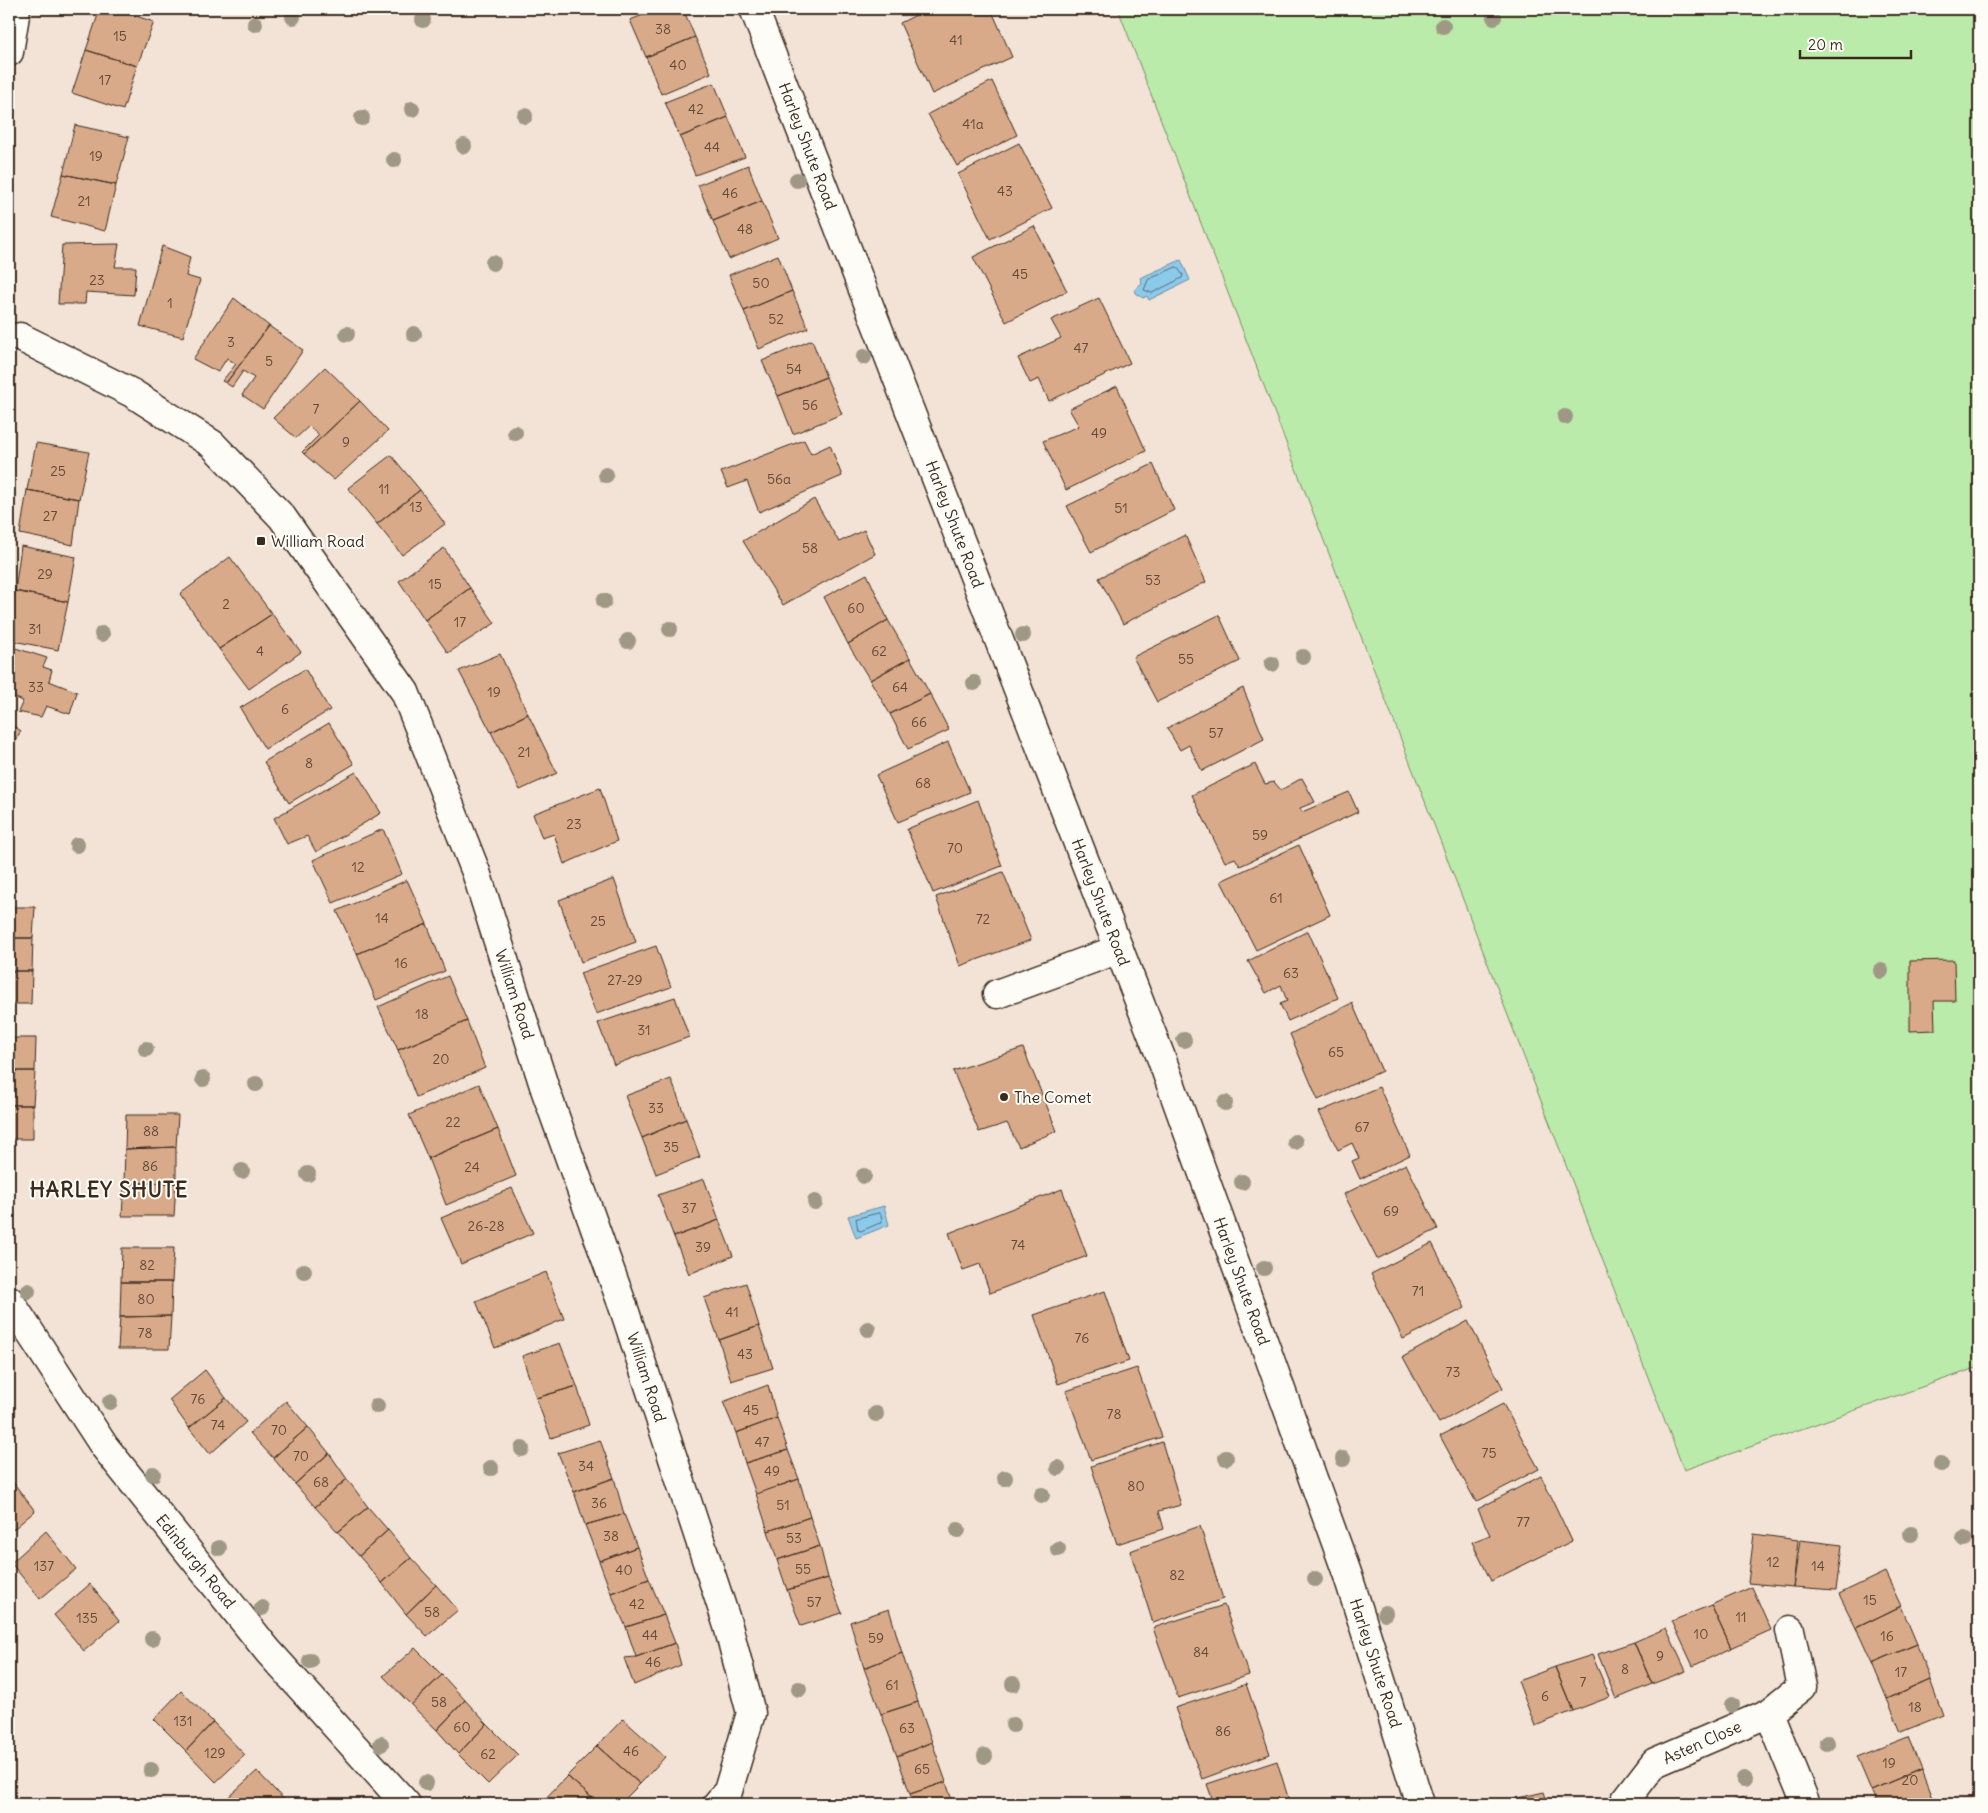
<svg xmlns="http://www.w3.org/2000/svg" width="1988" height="1813" font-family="Delius,sans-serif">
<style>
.green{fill:#bbebaa;stroke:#7b8a64}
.water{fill:#8ccaec;stroke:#6c8a9a}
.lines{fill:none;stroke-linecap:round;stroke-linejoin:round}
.shore{stroke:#5b6a70;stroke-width:1}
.building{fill:#d8aa89;stroke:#3b2a1e}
.minor-casing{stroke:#3b2a1e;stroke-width:31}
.major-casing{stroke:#3b2a1e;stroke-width:31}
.minor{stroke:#fdfcf7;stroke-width:28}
.major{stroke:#fdfcf7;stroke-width:28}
.tree{fill:#9f9884}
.poi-dot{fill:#3b2a1e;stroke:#fdfcf7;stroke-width:2}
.labels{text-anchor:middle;stroke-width:4;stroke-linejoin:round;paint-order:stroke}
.number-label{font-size:14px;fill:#624a39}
.street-label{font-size:16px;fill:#3b2a1e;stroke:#fdfcf7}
.poi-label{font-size:16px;fill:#3b2a1e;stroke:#fdfcf7;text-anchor:start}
.district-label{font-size:21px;font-weight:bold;letter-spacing:1px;fill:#3b2a1e;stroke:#fdfcf7}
</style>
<rect width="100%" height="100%" fill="#f2e3d6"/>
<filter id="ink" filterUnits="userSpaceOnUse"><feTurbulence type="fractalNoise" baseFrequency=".02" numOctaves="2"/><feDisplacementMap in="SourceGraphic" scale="10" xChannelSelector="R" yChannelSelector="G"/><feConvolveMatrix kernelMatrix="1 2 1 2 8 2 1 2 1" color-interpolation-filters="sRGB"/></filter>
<g filter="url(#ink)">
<path class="green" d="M1118,9H1979V1367L1684,1470Z"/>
<path class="water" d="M1181,260L1190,280L1149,300L1147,296L1143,298L1136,293L1135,289L1142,283L1140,278Z
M884,1206L889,1225L856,1238L848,1216Z"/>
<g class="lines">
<path class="shore" d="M1177,267L1183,275L1182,278L1152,293L1144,290L1148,280Z
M879,1213L881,1214L882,1222L861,1231L858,1230L856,1219Z"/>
</g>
<path class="building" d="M100,9H115L154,22L137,66L86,50Z
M659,9H683L695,37L646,57L630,20Z
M928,9H991L1012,57L932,94L900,23Z
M695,37L711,73L661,94L646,57Z
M86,50L137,66L123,110L72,93Z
M992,81L1017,135L957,166L928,114Z
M714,83L728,117L680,137L665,102Z
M728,117L745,157L695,175L680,137Z
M75,125L129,137L116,185L63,174Z
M1019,143L1052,208L990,239L958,174Z
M748,165L762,201L713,221L698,185Z
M63,174L116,185L105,231L51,217Z
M762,201L778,238L729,259L713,221Z
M1034,226L1067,291L1006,322L973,257Z
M119,244L115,267H136L134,295L86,292L85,304H58L62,245Z
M162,246L190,257L186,276L200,280L183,337L140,326Z
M778,255L792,291L744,311L729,275Z
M792,291L808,328L759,349L744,311Z
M234,298L269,326L226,383L222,381L236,364L227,358L218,372L193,359Z
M1099,298L1130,363L1049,401L1039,379L1030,383L1018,358L1061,338L1051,320Z
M269,326L303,350L263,409L242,395L254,378L243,371L232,387L226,383Z
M812,340L826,377L778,396L762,361Z
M325,367L360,401L304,454L302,452L319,435L309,426L296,438L273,418Z
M826,377L842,414L793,434L778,396Z
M1117,386L1146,451L1066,490L1043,441L1079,426L1069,409Z
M360,401L388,431L334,480L304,454Z
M804,440L811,454L830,445L842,476L759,512L747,481L728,488L721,472Z
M36,443L89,452L79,499L27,490Z
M391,455L420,490L377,524L348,488Z
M1153,464L1174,510L1091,552L1067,506Z
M27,490L79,499L73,545L20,534Z
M420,490L445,524L402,555L377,524Z
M814,499L839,542L864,530L875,554L783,605L743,541Z
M1185,535L1206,582L1123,624L1099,578Z
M21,546L76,557L68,602L15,591Z
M444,548L470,588L425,620L399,581Z
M230,557L272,614L219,649L180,594Z
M867,574L888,620L848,644L824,597Z
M470,588L495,623L448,653L425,620Z
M15,591L68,602L58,650L9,640V618Z
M272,614L301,652L249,689L219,649Z
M1219,615L1240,661L1157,702L1133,657Z
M888,620L910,658L870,680L848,644Z
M9,646L47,658L43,667L52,670L49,681L77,692L70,714L46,706L41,717L18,712L23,701L9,695Z
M500,654L528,714L491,732L459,671Z
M910,658L930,694L890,714L870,680Z
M305,669L330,710L265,749L240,708Z
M1243,688L1264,739L1202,771L1189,745L1180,750L1167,728Z
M930,694L949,730L908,749L890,714Z
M528,714L557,773L520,790L491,732Z
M9,723L21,731L9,749Z
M329,723L354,764L289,803L264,762Z
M948,742L970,792L898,822L876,775Z
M1255,764L1265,784L1274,782L1281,790L1302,778L1315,802L1300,808L1302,812L1349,792L1358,812L1240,866L1235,858L1225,862L1192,795Z
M356,772L381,813L316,852L307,836L287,844L274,818Z
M600,788L617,841L564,864L554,834L542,838L533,814Z
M978,800L1002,866L933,893L907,829Z
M383,829L402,874L333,903L313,860Z
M1299,845L1330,915L1256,950L1221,881Z
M1003,872L1031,940L960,966L936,897Z
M614,879L636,942L581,962L559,900Z
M407,880L427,924L357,954L337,911Z
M9,907H35L33,938H9Z
M427,924L445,971L376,1000L357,954Z
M1308,931L1338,998L1288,1021L1280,1004L1287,1001L1281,985L1266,993L1248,961Z
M9,938H33L32,971H9Z
M656,946L671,987L596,1014L580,973Z
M1954,960L1955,1001H1934L1935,1030L1910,1031V961Z
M9,971H32L31,1004H9Z
M448,976L467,1021L398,1050L378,1007Z
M675,997L689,1037L614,1065L598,1023Z
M1352,1003L1382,1071L1318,1100L1290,1034Z
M467,1021L485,1068L416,1097L398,1050Z
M9,1038H36L35,1071H9Z
M1023,1048L1057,1131L1019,1147L1007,1123L979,1132L953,1071Z
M9,1071H35L33,1105H9Z
M671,1079L686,1119L642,1138L625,1096Z
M479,1084L498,1129L428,1158L409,1115Z
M1379,1087L1410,1155L1360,1179L1352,1161L1359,1158L1352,1143L1338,1150L1319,1112Z
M9,1105H33V1139H9Z
M126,1115H178L176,1147L125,1149Z
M686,1119L700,1157L656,1174L642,1138Z
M498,1129L516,1176L446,1205L428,1158Z
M176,1147V1183H124L125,1149Z
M1406,1164L1438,1229L1377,1259L1344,1194Z
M704,1179L719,1220L674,1237L658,1195Z
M124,1183H176L174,1216H122Z
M512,1188L533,1233L461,1264L441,1218Z
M1062,1189L1087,1256L990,1293L980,1264L963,1270L949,1233Z
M719,1220L733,1256L689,1274L674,1237Z
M1432,1243L1465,1308L1403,1339L1371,1274Z
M122,1248H174L172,1282H121Z
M546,1272L564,1319L495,1348L476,1301Z
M121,1282H172L171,1316L120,1317Z
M746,1283L759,1326L719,1340L704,1298Z
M1105,1291L1129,1361L1058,1384L1034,1315Z
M171,1316L169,1349H118L120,1317Z
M1468,1321L1503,1388L1439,1423L1403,1357Z
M759,1326L773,1368L731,1381L719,1340Z
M560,1343L577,1386L536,1398L522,1356Z
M1137,1368L1162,1437L1091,1460L1066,1391Z
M205,1370L226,1398L189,1428L169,1400Z
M768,1385L777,1418L736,1433L723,1402Z
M577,1386L589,1425L551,1438L536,1398Z
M226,1398L246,1422L210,1454L189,1428Z
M286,1401L308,1427L273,1458L250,1433Z
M1503,1404L1539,1469L1476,1502L1440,1436Z
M777,1418L788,1450L745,1463L736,1433Z
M308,1427L329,1453L295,1484L273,1458Z
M600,1440L614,1478L574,1492L558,1453Z
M1162,1442L1181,1505L1159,1511L1164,1529L1117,1544L1091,1466Z
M788,1450L799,1479L756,1494L745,1463Z
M329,1453L347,1479L315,1507L295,1484Z
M1541,1476L1572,1541L1491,1581L1472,1542L1490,1535L1478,1509Z
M9,1477L35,1511L9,1533Z
M614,1478L624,1514L585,1525L574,1492Z
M347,1479L368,1507L338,1532L315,1507Z
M799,1479L810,1517L768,1531L756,1494Z
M368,1507L388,1530L359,1556L338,1532Z
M624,1514L637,1547L599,1561L585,1525Z
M810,1517L820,1546L777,1560L768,1531Z
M1200,1526L1223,1599L1153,1623L1130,1551Z
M388,1530L411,1558L382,1583L359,1556Z
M46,1531L76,1569L40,1599L11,1563Z
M1754,1534L1798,1540L1793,1587L1748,1583Z
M1800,1540L1842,1545L1836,1590L1793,1587Z
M820,1546L828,1578L787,1590L777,1560Z
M637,1547L649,1579L611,1593L599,1561Z
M411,1558L436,1585L406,1614L382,1583Z
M1885,1572L1901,1606L1856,1628L1839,1594Z
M828,1578L842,1613L801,1626L787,1590Z
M649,1579L664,1615L626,1627L611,1593Z
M90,1584L119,1621L84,1651L54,1615Z
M436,1585L458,1610L427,1636L406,1614Z
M1752,1587L1771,1630L1731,1648L1711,1605Z
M1224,1605L1249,1675L1178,1698L1153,1628Z
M1711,1605L1731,1648L1693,1666L1672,1621Z
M1901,1606L1917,1644L1872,1663L1856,1628Z
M889,1609L902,1653L864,1668L850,1622Z
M664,1615L675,1643L636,1657L626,1627Z
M1666,1628L1686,1671L1652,1684L1634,1642Z
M1634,1642L1652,1684L1616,1699L1598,1654Z
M675,1643L681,1665L634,1685L624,1658L636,1657Z
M1917,1644L1930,1680L1887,1699L1872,1663Z
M415,1648L442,1675L411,1705L383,1676Z
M902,1653L918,1702L881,1714L864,1668Z
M1592,1655L1610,1697L1573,1711L1555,1667Z
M1555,1667L1573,1711L1535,1726L1518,1681Z
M442,1675L465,1700L437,1730L411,1705Z
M1930,1680L1943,1715L1901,1732L1887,1699Z
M1246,1684L1270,1754L1202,1779L1175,1708Z
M181,1691L213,1722L186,1751L154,1719Z
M465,1700L487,1724L458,1754L437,1730Z
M918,1702L932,1742L897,1756L881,1714Z
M623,1719L665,1757L640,1784L597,1746Z
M213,1722L245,1755L216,1782L186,1751Z
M487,1724L518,1755L488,1784L458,1754Z
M1908,1737L1921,1769L1871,1790L1857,1757Z
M932,1742L946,1782L910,1794L897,1756Z
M597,1746L640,1784L620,1804H599L567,1776Z
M1277,1761L1290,1804H1214L1207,1784Z
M1921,1769L1934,1802L1930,1804H1877L1871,1790Z
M257,1771L288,1804H226L223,1802Z
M567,1776L599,1804H540Z
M946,1782L953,1804H914L910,1794Z
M1544,1792L1548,1804H1492Z
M1746,1796L1749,1804H1726Z"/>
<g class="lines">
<g class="minor-casing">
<path id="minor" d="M9,52L16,9
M20,337L132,393L212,444L282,517L405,692L476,872L545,1089L624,1309L728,1626L751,1713L728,1791L717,1804
M997,994L1119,949
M9,1300L104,1446L268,1651L406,1804
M1790,1630L1802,1687L1769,1713L1806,1804
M1625,1804V1801L1655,1762L1769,1713"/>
</g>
<g class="major-casing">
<path id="major" d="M754,9L1162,1060L1347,1573L1420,1804"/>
</g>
<use href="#minor" class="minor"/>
<use href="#major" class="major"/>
</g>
<g class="tree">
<circle cx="293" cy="17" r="8"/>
<circle cx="1494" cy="17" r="8"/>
<circle cx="423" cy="20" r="8"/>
<circle cx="255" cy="24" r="8"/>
<circle cx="1443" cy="26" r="8"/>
<circle cx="412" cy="109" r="8"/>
<circle cx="525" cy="116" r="8"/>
<circle cx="362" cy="118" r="8"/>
<circle cx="464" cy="146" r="8"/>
<circle cx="394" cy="160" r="8"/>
<circle cx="797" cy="180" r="8"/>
<circle cx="493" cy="263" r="8"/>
<circle cx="347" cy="334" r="8"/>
<circle cx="414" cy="334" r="8"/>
<circle cx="864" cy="357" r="8"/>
<circle cx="1565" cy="417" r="8"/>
<circle cx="515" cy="433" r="8"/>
<circle cx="606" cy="475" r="8"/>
<circle cx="604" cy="601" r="8"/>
<circle cx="670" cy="629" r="8"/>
<circle cx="102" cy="634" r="8"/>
<circle cx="1023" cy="635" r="8"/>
<circle cx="628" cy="641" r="8"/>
<circle cx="1303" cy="657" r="8"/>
<circle cx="1272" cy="664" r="8"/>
<circle cx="974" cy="683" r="8"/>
<circle cx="77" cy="845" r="8"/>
<circle cx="1881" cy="971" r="8"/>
<circle cx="1184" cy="1040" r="8"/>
<circle cx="146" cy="1049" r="8"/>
<circle cx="203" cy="1079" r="8"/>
<circle cx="256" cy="1084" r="8"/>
<circle cx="1225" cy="1103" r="8"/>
<circle cx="1295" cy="1142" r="8"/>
<circle cx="242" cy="1171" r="8"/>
<circle cx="308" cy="1174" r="8"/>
<circle cx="864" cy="1176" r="8"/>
<circle cx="1242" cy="1182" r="8"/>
<circle cx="815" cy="1202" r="8"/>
<circle cx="1264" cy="1268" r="8"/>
<circle cx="304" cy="1271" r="8"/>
<circle cx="28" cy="1291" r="8"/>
<circle cx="868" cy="1329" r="8"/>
<circle cx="110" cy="1402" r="8"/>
<circle cx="377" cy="1406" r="8"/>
<circle cx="876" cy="1414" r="8"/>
<circle cx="522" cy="1449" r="8"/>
<circle cx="1226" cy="1458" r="8"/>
<circle cx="1343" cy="1459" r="8"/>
<circle cx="1941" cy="1464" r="8"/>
<circle cx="491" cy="1468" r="8"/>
<circle cx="1058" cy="1468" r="8"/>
<circle cx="153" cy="1474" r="8"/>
<circle cx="1005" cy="1478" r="8"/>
<circle cx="1042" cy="1495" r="8"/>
<circle cx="958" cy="1530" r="8"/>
<circle cx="1911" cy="1534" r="8"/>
<circle cx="1964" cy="1539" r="8"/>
<circle cx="219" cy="1548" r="8"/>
<circle cx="1058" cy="1549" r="8"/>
<circle cx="1315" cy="1579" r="8"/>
<circle cx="262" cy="1608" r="8"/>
<circle cx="1385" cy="1613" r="8"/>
<circle cx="152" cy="1639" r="8"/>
<circle cx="310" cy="1661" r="8"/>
<circle cx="1013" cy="1684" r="8"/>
<circle cx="799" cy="1689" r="8"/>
<circle cx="1732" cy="1705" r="8"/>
<circle cx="1013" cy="1725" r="8"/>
<circle cx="1827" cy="1743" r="8"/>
<circle cx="381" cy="1744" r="8"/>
<circle cx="985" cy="1756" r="8"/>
<circle cx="151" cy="1770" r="8"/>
<circle cx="1744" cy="1779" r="8"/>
<circle cx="426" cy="1783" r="8"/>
</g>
</g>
<g class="poi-dot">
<rect x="256" y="536" width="10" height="10" rx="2.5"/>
<circle cx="1004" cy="1097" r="5"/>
</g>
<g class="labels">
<g class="number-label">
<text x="663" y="34">38</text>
<text x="120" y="41">15</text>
<text x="956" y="45">41</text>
<text x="678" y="70">40</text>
<text x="105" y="85">17</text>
<text x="696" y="114">42</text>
<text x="973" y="129">41a</text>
<text x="712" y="152">44</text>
<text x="96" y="161">19</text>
<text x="1005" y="196">43</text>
<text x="730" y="198">46</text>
<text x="84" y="206">21</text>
<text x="745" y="234">48</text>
<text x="1020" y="279">45</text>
<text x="97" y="285">23</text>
<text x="761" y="288">50</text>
<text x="170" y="308">1</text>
<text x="776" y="324">52</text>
<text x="231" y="347">3</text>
<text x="1081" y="353">47</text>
<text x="269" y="366">5</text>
<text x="794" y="374">54</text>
<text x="810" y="410">56</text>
<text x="316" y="414">7</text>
<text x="1099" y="438">49</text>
<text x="346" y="447">9</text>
<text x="58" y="476">25</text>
<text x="779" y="484">56a</text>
<text x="384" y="494">11</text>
<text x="416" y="512">13</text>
<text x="1121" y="513">51</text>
<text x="50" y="521">27</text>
<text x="810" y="553">58</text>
<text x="45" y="579">29</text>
<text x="1153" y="585">53</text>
<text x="435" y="589">15</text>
<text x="226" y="609">2</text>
<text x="856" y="613">60</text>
<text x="460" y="627">17</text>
<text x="35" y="634">31</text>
<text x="260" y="656">4</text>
<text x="879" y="656">62</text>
<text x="1186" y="664">55</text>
<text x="36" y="692">33</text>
<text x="900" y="692">64</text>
<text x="494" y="697">19</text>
<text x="285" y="714">6</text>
<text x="919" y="727">66</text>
<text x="1216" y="738">57</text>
<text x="524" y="757">21</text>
<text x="309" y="768">8</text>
<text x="923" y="788">68</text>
<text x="574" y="829">23</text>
<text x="1260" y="840">59</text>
<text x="955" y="853">70</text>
<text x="358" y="872">12</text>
<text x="1276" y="903">61</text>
<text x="382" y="923">14</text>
<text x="983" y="924">72</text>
<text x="598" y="926">25</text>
<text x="401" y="968">16</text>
<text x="1291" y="978">63</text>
<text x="625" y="985">27-29</text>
<text x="422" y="1019">18</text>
<text x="644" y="1035">31</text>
<text x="1336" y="1057">65</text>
<text x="441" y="1064">20</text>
<text x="656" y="1113">33</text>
<text x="453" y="1127">22</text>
<text x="1362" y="1132">67</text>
<text x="151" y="1136">88</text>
<text x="671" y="1152">35</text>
<text x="150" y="1171">86</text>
<text x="472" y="1172">24</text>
<text x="689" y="1213">37</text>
<text x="1391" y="1216">69</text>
<text x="486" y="1231">26-28</text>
<text x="1018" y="1250">74</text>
<text x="703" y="1252">39</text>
<text x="147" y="1270">82</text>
<text x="1418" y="1296">71</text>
<text x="146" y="1304">80</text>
<text x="732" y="1317">41</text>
<text x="145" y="1338">78</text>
<text x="1082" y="1343">76</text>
<text x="745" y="1359">43</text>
<text x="1453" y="1377">73</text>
<text x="198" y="1404">76</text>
<text x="751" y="1415">45</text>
<text x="1114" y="1419">78</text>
<text x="218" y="1430">74</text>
<text x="279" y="1435">70</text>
<text x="762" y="1447">47</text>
<text x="1489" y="1458">75</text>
<text x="301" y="1461">70</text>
<text x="586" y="1471">34</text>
<text x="772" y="1476">49</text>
<text x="321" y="1487">68</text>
<text x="1136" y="1491">80</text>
<text x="599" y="1508">36</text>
<text x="783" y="1510">51</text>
<text x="1523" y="1527">77</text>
<text x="611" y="1541">38</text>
<text x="794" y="1543">53</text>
<text x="1773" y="1567">12</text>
<text x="44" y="1571">137</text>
<text x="1818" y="1571">14</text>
<text x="803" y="1574">55</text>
<text x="624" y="1575">40</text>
<text x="1177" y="1580">82</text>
<text x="1870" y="1605">15</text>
<text x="814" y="1607">57</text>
<text x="637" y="1609">42</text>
<text x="432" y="1617">58</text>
<text x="1741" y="1622">11</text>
<text x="87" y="1623">135</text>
<text x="1701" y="1639">10</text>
<text x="650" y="1640">44</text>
<text x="1887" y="1641">16</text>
<text x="876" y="1643">59</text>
<text x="1201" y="1657">84</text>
<text x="1660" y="1661">9</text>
<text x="653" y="1667">46</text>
<text x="1625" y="1674">8</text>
<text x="1901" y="1677">17</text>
<text x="1583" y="1687">7</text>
<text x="892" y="1690">61</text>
<text x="1545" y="1701">6</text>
<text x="439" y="1707">58</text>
<text x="1915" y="1712">18</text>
<text x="183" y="1726">131</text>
<text x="462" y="1732">60</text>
<text x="907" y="1733">63</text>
<text x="1223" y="1736">86</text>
<text x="631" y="1756">46</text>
<text x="215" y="1758">129</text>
<text x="488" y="1759">62</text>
<text x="1889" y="1768">19</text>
<text x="922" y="1774">65</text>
<text x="1910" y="1785">20</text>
</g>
<g class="street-label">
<text transform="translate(808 146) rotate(69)" y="6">Harley Shute Road</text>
<text transform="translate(955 524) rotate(69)" y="6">Harley Shute Road</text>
<text transform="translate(1101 902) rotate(69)" y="6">Harley Shute Road</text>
<text transform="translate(515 994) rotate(72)" y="6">William Road</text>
<text transform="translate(1242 1281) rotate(70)" y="6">Harley Shute Road</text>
<text transform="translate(647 1377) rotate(72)" y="6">William Road</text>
<text transform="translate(196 1561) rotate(51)" y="6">Edinburgh Road</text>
<text transform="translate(1376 1663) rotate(72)" y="6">Harley Shute Road</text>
<text transform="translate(1702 1742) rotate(-24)" y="6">Asten Close</text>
</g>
<g class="poi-label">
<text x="271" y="547">William Road</text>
<text x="1014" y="1103">The Comet</text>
</g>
<g class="district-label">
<text x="109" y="1197">HARLEY SHUTE</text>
</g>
</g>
<rect width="1988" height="1813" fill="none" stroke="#fdfcf7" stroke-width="30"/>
<rect x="15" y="15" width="1958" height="1783" fill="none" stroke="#3b2a1e" stroke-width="2" filter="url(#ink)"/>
<path d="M1800 50v8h111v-8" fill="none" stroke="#3b2a1e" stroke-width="2.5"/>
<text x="1808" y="50" font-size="15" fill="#3b2a1e" stroke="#fdfcf7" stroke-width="4" paint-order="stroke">20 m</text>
</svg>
